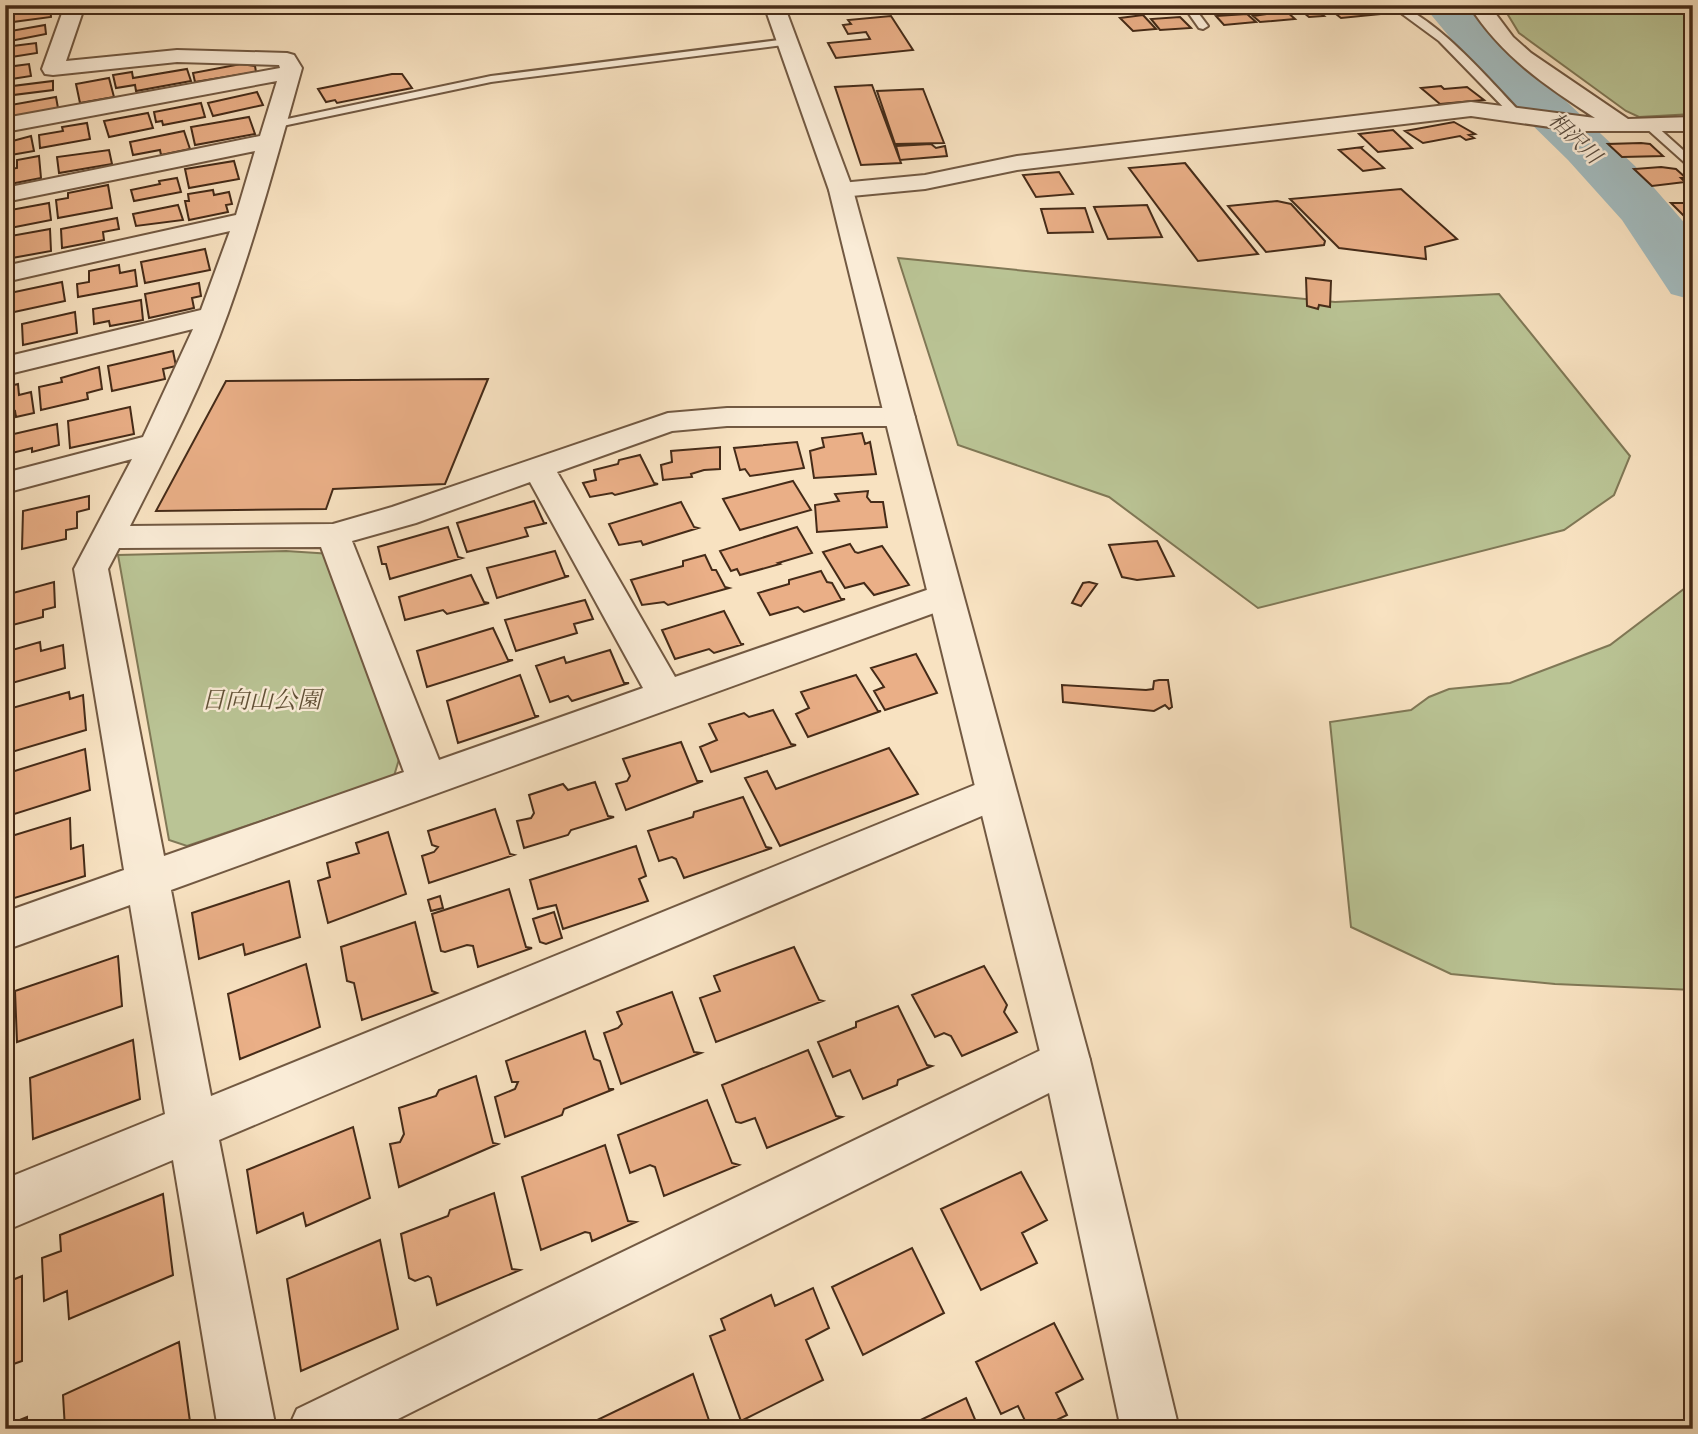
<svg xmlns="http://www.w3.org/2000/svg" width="1698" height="1434" font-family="'IM FELL Great Primer','Noto Serif JP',serif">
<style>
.green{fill:#bac495;stroke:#807856;stroke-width:2}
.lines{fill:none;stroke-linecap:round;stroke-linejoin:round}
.river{fill:#a3bbbe;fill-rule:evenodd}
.building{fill:#eaaf87;stroke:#452b18;stroke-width:2}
.service-casing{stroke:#725942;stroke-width:4}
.minor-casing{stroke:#725942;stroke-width:4}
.tertiary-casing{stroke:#725942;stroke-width:4}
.service{fill:#faecd7;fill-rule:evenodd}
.minor{fill:#faecd7;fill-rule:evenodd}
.tertiary{fill:#faecd7;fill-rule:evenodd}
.labels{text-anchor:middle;stroke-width:5;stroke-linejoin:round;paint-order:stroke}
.far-water-label{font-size:21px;font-style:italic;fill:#5c4f42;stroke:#faecd7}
.park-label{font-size:24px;font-style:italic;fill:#625137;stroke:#faecd7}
</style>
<rect width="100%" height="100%" fill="#f8e2c1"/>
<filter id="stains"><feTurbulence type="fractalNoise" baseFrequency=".00286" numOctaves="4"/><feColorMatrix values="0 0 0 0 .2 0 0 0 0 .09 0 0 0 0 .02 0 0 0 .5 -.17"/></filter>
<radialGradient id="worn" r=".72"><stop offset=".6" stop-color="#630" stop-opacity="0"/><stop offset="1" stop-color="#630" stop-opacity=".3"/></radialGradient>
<path class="green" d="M1502,5H1693V114L1639,117L1626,111L1519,33Z
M898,258L1335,302L1499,294L1630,456L1614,495L1564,530L1258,608L1109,497L958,445Z
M286,551L332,554L400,756L394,776L187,846L169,840L118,555Z
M1693,582V990L1555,984L1451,974L1351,927L1330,722L1411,710L1429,697L1449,689L1510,683L1610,645Z"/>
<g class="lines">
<path class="river" d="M1423,5H1471L1517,55L1635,166L1688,227L1693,233V300L1671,294L1622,220L1568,160L1482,76Z"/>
</g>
<path class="building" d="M1108,5H1142L1143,6L1124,10L1110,8Z
M1282,5H1310L1324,16L1309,17L1304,13L1294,14Z
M1345,5H1381L1391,13L1341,18L1327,7Z
M50,6L51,17L5,23V12Z
M1286,11L1295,19L1260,22L1253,16Z
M1247,14L1256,22L1224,25L1216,16Z
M1143,15L1156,29L1133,31L1120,18Z
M891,16L913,50L836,58L828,43L870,39L866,32L848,34L843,25L851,24L848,20Z
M1180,17L1191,28L1160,30L1151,19Z
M45,25L46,34L5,42V32Z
M36,43L37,53L5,58V47Z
M14,64V66L29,64L31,76L5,80V65Z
M241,64L255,66L256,72L195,82L193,73Z
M187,69L191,81L136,91L135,85L116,88L113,75L132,72L133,78Z
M392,74H402L412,88L337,103L335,100L326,102L318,89Z
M109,78L114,97L80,103L76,84Z
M53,81V90L5,96V87Z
M872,85L901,163L861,165L835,87Z
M1441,86L1444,89L1467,87L1484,100L1440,104L1421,88Z
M923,89L944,143L895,144L877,91Z
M257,92L263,105L213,116L208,103Z
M56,97L58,108L5,118V106Z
M201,103L205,117L163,125L162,121L156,122L154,112Z
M148,113L153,128L109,137L104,121Z
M249,117L255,134L195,145L191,127Z
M1454,122L1475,134L1469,135L1474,138L1466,140L1460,136L1423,143L1405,131Z
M87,123L90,139L40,148L39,135L63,131L62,127Z
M1393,130L1412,148L1378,152L1359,134Z
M184,131L190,149L161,155L160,150L133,155L130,142Z
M31,136L34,151L5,156V143Z
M1641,143L1650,144L1663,156L1622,157L1608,144Z
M931,144L936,148L945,146L947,156L900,160L896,146Z
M1362,147L1361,148L1384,168L1363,171L1339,150Z
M109,150L112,164L59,173L57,157Z
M39,156L41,178L5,185V170L17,168V160Z
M234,161L239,179L189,188L185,169Z
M1185,163L1258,254L1198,261L1129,168Z
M1661,167L1676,169L1686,178H1681L1685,182L1652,186L1634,169Z
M1059,172L1073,194L1036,197L1023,175Z
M177,178L181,192L134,201L131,190L160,184L159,181Z
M108,185L112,208L58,218L56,200L68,198V193Z
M1401,189L1457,239L1425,247L1426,259L1339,248L1290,199Z
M213,190L214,195L229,192L232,204L226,205L228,212L189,220L185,201H189L188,194Z
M1277,201L1291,204L1325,241L1324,245L1266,252L1228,206Z
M49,203L51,220L5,229V211Z
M1671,203H1693V220H1688Z
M178,205L183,220L136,226L133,214Z
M1147,205L1162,237L1108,239L1094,207Z
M1085,208L1093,232L1048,233L1041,209Z
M117,218L119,229L103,232L104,240L62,248L61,229Z
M50,229L51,251L12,258V247L5,249V237Z
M205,249L210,270L145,283L141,262Z
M119,265L120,273L135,270L137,286L78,297L77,284L89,282V271Z
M1306,278L1331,281L1330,307L1319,305L1318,309L1307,306Z
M62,282L65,301L5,314V294Z
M199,283L201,296L192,298L194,308L149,318L145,294Z
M141,300L143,320L110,326L109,321L94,324L93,309Z
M75,312L77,333L23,345L22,324Z
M173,351L176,366L163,369L165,379L112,391L108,366Z
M99,367L102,389L87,393L88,399L41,410L39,387L62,382L61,378Z
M488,379L445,484L333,489L326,509L156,511L226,381Z
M18,384L19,395L31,392L34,413L16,417L15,411L5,414V387Z
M130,407L134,434L70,448L68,421Z
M57,424L59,445L32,452V448L12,453V448L5,450V436Z
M862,433L865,444L870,442L876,474L814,478L810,451L824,447L822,438Z
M797,442L804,468L750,476L745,469L740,470L734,448Z
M720,447V469L704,470L691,474L692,477L663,480L661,465L672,462L671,451Z
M640,455L654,483L658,484L615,495L612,493L590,497L583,483L596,480L594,470L618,464L619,460Z
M793,481L811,510L740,530L723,499Z
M868,491L867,497L871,502H883L887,527L817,532L815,505L839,501L835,494Z
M89,496V509L77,512V528L66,530V539L22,549L23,511Z
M534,501L544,523H547L525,528L528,536L467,552L457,523Z
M681,502L694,527L698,528L643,545L641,541L619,545L609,524Z
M11,520L14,566L5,569V521Z
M448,527L458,557L462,558L390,579L386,564H382L378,547Z
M797,527L812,553L778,563L780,564L740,575L737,569L731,571L720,551Z
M1157,541L1174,576L1137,580L1122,577L1109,545Z
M850,544L855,552L858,553L882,546L909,585L874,595L864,583L845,588L823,552Z
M555,551L565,576H569L497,598L487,568Z
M705,555L712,570H716L725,587L729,588L668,605L664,602L642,605L631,580L683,566V561Z
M821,571L827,582L832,583L841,599H845L804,612L798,607L770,615L758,593L789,584V580Z
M471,575L484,602L489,603L447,614L443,610L405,620L399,597Z
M54,582L55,607L43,610V617L5,627V592L13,590V593Z
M1089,582L1097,584L1081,606L1072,603L1083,583Z
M585,600L593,619L574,624L577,633L516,651L505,620Z
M724,611L741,644H744L714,653L709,649L675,659L662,630Z
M493,628L508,660H513L427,687L417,651Z
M40,642L41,651L63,645L65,668L5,685V652Z
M610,650L624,683H629L572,701L568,696L550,702L536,666L564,657L566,663Z
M916,654L937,693L885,710L874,691L884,687L871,668Z
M520,675L535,716H539L458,743L447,701Z
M856,675L878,711H881L808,737L796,714L809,708L801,692Z
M1159,680H1168L1172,707L1169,709L1165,705L1154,711L1063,702L1062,685L1146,690L1153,689L1154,681Z
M69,692L70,699L83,695L86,730L5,754V710Z
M773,710L791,744L796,745L711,772L700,747L717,740L709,724L744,713L749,717Z
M681,742L697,781H703L626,810L616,784L627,781L630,776L623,759Z
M889,748L918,794L780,846L745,778L767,771L776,789Z
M85,749L90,790L5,817V774Z
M595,782L608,816L614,817L571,830L568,835L524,848L517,821L531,818L534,813L529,795L563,784L568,790Z
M743,797L766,847L772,848L684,878L676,859L672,857L659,861L648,831L693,817L694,812Z
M495,809L510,854L514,855L429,883L422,856L434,852L438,847L432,845L428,831Z
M70,818L71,849L83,845L85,876L5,901V838Z
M388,832L406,894L328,923L318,881L330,877L327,863L359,853L356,843Z
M636,846L646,876L639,879L648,901L563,929L556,905L538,909L530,880Z
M289,881L300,937L245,955L243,944L199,959L192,913Z
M509,889L526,947L532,948L478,967L473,946L467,945L445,952L441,951L432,914Z
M440,896L443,908L431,911L428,900Z
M554,912L562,938L546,944L540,942L533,919Z
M415,922L432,991L437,993L362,1020L354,983L347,981L341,947Z
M794,947L819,1000L823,1001L716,1042L700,998L720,991L714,976Z
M118,956L122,1006L17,1042L15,991Z
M306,964L320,1027L240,1059L228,994Z
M984,966L1007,1005L1004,1012L1017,1032L962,1056L951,1036L944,1033L935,1037L912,995Z
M672,992L694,1052L701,1053L621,1084L604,1033L618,1028L622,1024L617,1012Z
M898,1006L927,1065L932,1066L898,1080L897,1085L863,1099L850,1070L833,1077L818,1042L856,1027V1022Z
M585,1031L594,1059L600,1061L609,1089H614L564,1109L562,1115L505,1137L495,1097L515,1089L518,1082H512L506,1061Z
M133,1040L140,1099L33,1139L30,1078Z
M808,1050L836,1116L842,1117L767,1148L755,1118L741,1123L736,1122L722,1085Z
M476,1076L493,1143L498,1144L399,1187L390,1144L400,1142L404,1134L399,1108L436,1096L439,1090Z
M707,1100L732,1163L739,1165L664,1196L655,1167L650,1165L630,1173L618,1135Z
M353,1127L370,1198L306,1226L303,1213L257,1233L247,1170Z
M605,1145L628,1221L636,1222L592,1241L590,1233L585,1232L541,1250L522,1177Z
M1021,1172L1047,1220L1022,1233L1037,1263L981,1290L941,1209Z
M494,1193L512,1269L520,1270L437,1305L431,1278L428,1276L415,1281L409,1278L401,1234L448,1216L450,1210Z
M163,1194L173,1275L69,1319L67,1291L44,1301L42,1258L61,1251L60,1235Z
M380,1240L398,1329L301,1371L287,1279Z
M912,1248L944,1313L863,1355L832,1287Z
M22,1276V1361L5,1367V1283Z
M813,1288L829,1328L806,1340L823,1380L741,1421L710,1336L725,1330L721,1319L771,1295L775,1306Z
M1054,1323L1083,1379L1056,1393L1067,1415L1038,1429H1029L1018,1406L1001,1414L976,1362Z
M179,1342L191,1429H65L63,1395Z
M693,1374L712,1429H597L595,1421Z
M966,1398L979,1429H902Z
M27,1417V1429H5V1426Z"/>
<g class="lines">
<g class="service-casing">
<path id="service" d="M774,5H807L775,11L770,8Z
M1236,5L1231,8L1196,10L1208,26L1203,29L1199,28L1187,11L1164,12L1159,9L1177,5Z
M1390,5C1426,5 1494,85 1520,112V116H1512L1439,41Z
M787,39L792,42L791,44L491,82L273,128L267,125L273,122L491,76Z
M1646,124H1654L1693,159V170L1646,128Z"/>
</g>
<g class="minor-casing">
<path id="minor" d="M65,5H85L66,61L177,50L287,53L294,55L302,68C279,150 257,232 228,313C202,386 165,457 130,526L333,524L392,507L668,413L727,408H900L911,411L915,417L911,423L900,426H727L672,431L557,472L675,677L944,584L956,587L962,596L956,605L171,890L211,1096L982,782L996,777L1010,782L1016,793L1010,804L219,1140L276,1429H218L173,1160L5,1231V1179L165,1114L130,905L5,950V912L124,870L74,569L132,459L5,493V473L143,437L193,329L5,375V357L201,310L230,231L5,282V266L236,215L255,151L5,202V188L260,136L277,81L5,132V118L280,68L279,65L177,62L53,75L45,74L42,69ZM530,482L643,688L439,760L352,541L416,523ZM321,547L404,772L164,856L108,569L119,548Z
M1469,5H1489L1513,37L1531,53L1628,119L1693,117V131H1579L1471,116L1017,170L925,189L841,197L832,195L829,190L832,185L841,183L925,175L1017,156L1471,102L1595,118C1546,86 1501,56 1469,5Z
M1066,1038L1083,1044L1090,1060L1083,1076L378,1429H288L297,1409Z"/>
</g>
<g class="tertiary-casing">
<path id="tertiary" d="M764,5H784L853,190L1090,1060L1179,1429H1121L1042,1060L829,190Z"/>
</g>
<use href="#service" class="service"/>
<use href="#minor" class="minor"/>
<use href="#tertiary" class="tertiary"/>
</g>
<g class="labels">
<g class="far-water-label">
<text transform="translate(1575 138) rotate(44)" y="7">相沢川</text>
</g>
<g class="park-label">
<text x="261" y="708">日向山公園</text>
</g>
</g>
<rect width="1698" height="1434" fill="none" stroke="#f8e2c1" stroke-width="28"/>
<rect x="7" y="7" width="1684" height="1420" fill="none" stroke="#452b18" stroke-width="3.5"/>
<rect x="14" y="14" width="1670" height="1406" fill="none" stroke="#452b18" stroke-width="2"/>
<rect width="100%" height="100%" filter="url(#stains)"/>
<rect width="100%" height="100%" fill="url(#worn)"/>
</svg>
